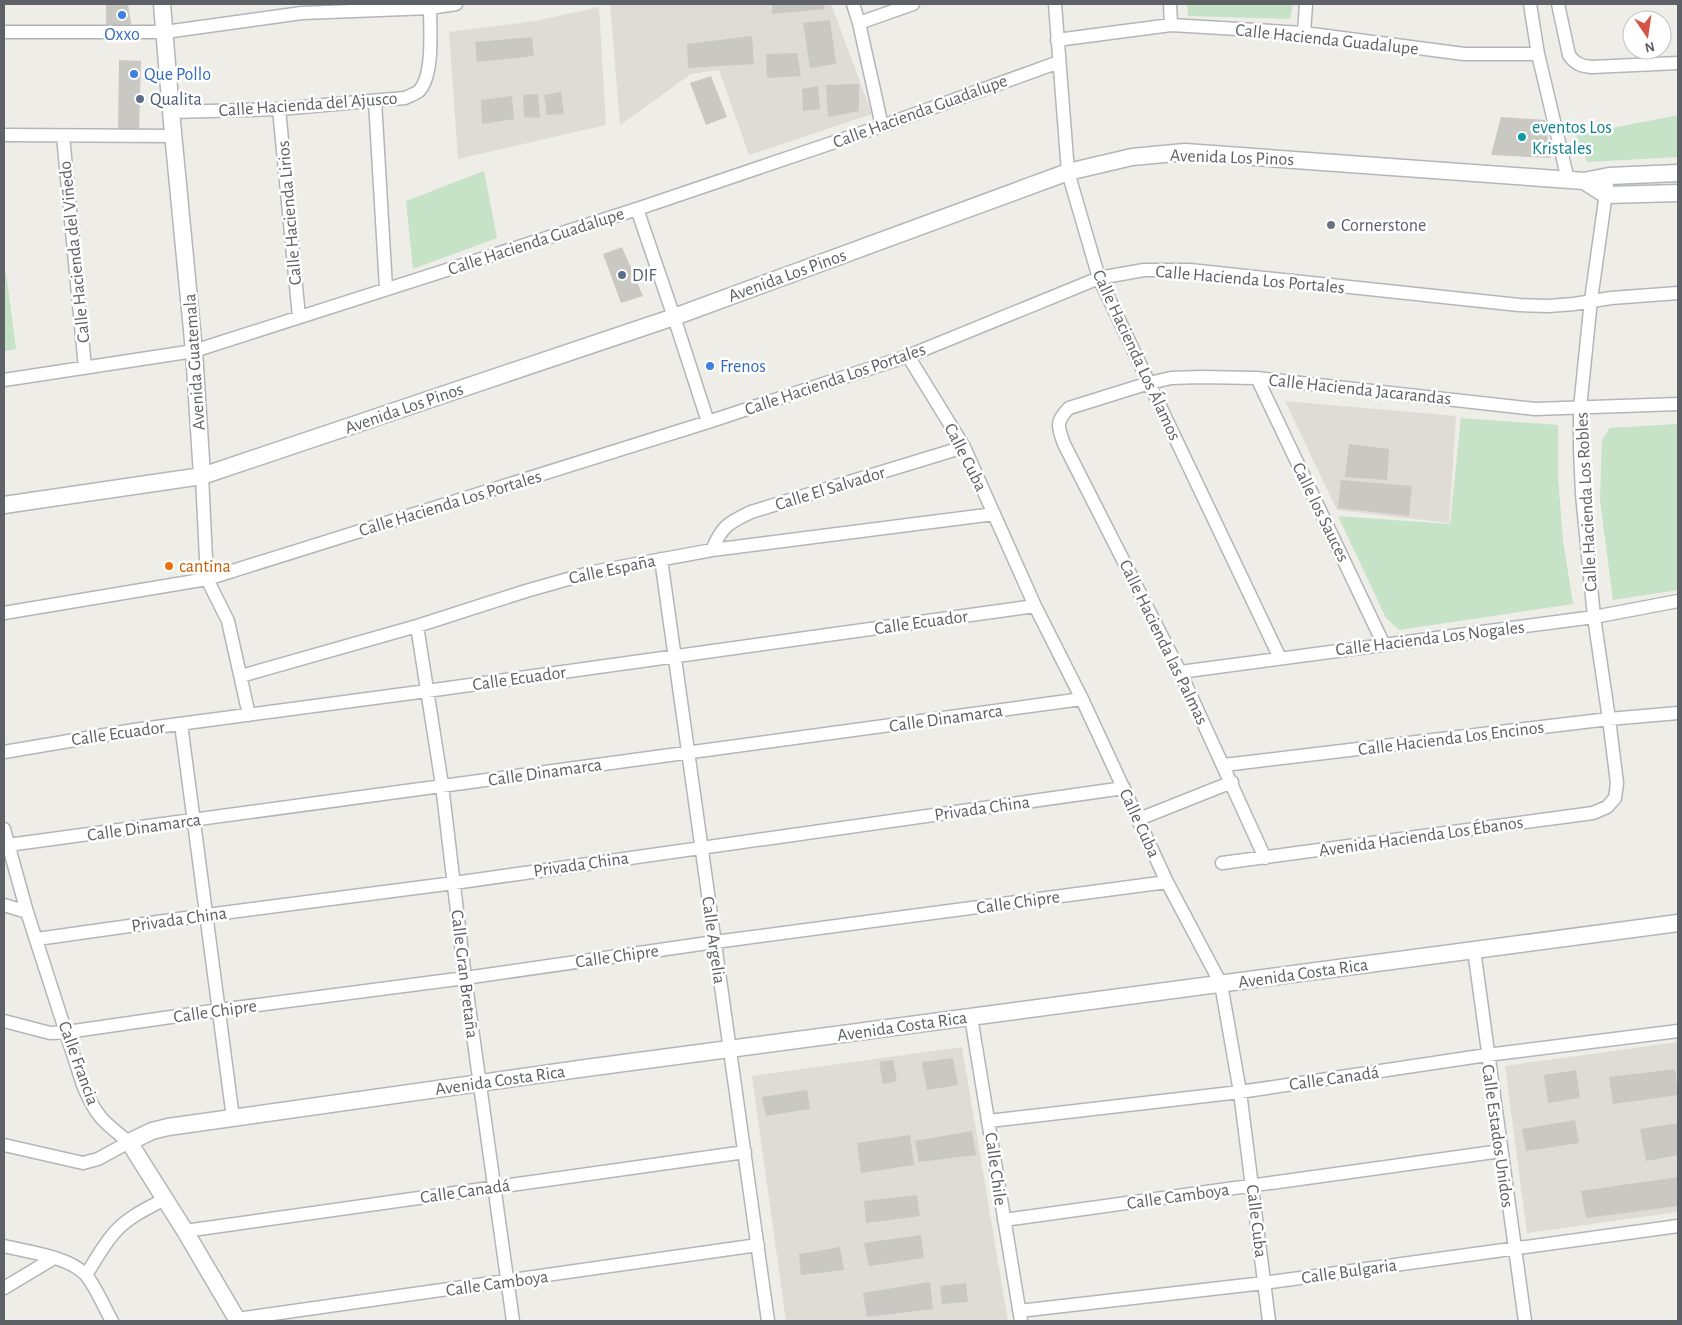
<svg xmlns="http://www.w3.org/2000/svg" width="1682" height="1325" font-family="'Alegreya Sans',sans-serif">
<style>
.education{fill:#dedcd5}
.green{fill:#c6e2c7}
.building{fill:#cac8c3}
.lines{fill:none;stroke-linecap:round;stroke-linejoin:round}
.minor-casing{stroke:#b3b6b9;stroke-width:15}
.tertiary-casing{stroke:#b3b6b9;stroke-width:19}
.minor{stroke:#fff;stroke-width:12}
.tertiary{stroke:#fff;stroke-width:16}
.shop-dot{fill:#3f7fe0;stroke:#fff;stroke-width:2}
.service-dot{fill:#5c6f8a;stroke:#fff;stroke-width:2}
.culture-dot{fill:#0f9aa8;stroke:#fff;stroke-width:2}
.worship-dot{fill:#6b7280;stroke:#fff;stroke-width:2}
.food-dot{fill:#e8710a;stroke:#fff;stroke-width:2}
.labels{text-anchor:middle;stroke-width:5;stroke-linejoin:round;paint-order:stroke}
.shop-label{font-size:18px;fill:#366cbe;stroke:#fff;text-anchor:start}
.street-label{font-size:18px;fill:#5e6165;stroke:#fff}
.service-label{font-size:18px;fill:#4e5e75;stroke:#fff;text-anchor:start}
.culture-label{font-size:18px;fill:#0d838f;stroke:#fff;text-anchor:start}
.worship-label{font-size:18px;fill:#5b616d;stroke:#fff;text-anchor:start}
.food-label{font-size:18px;fill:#c56008;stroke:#fff;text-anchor:start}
</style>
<rect width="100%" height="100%" fill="#eeede7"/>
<path class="education" d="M610,4H831L872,114L749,155L719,70L691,74L620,125Z
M599,7L606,125L458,159L449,32L535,21Z
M1285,401L1456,416L1449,523L1337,510Z
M1678,1042V1212L1527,1233L1505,1066Z
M962,1047L1008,1321H786L752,1076Z"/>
<path class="green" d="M1187,4H1293L1290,19L1188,16Z
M1674,116H1678V157L1587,162L1576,135Z
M484,171L497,238L413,269L406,201Z
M4,273H6L16,349L4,351Z
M1461,418L1558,425V477L1563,540L1573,604L1399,630L1386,618L1338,516L1450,524Z
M1678,424V590L1613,600L1600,500L1602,440L1610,428Z"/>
<path class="building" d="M106,4H128L132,29L106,28Z
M772,4H824L825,9L772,14Z
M830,20L836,64L810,68L803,23Z
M752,36L754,64L688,68L687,44Z
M532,37L534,56L477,62L475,42Z
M797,53L801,76L767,78L766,54Z
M119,60L141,61L139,131L118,129Z
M711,76L727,117L706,125L690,83Z
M859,84V111L828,117L826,85Z
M818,86L820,109L803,111L802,89Z
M561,92L564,114L547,115L544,95Z
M538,94L540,118L524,117L523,95Z
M512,96L514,119L482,124L481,100Z
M1501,117L1545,120L1551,158L1491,155Z
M622,247L643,296L621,303L603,254Z
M1349,444L1389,449L1387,480L1345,477Z
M1341,480L1412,486L1409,516L1338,508Z
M953,1058L958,1085L927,1090L922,1062Z
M893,1060L897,1081L883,1084L879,1062Z
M1675,1069L1678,1095L1613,1104L1609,1077Z
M1576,1070L1580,1098L1548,1103L1544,1075Z
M807,1090L810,1109L766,1116L762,1097Z
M1575,1120L1579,1143L1526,1151L1522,1129Z
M1678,1123V1155L1646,1161L1640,1129Z
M972,1131L976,1155L919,1162L915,1141Z
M910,1135L914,1165L861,1173L857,1143Z
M1678,1177V1206L1586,1218L1581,1191Z
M917,1195L920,1216L866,1223L864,1201Z
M921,1235L924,1258L869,1266L864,1243Z
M840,1247L844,1270L801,1275L799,1254Z
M930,1282L933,1309L867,1317L863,1293Z
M966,1283L968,1302L942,1304L940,1286Z"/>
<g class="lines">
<g class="minor-casing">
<path id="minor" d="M853,4L859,23L882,126
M1055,4L1068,172L1099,278L1280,658
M1170,4L1171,25
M1530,4L1538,54L1568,180
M1558,4L1569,55C1575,64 1581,66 1592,67L1678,63
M859,23L913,4
M4,32H165L302,13L430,8L456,4
M1304,33L1306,4
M1057,40L1171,25L1304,33L1464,54H1538
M375,101L386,288
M279,109L299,317
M171,112L279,109L405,98C409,96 415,94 419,91C434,75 430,30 430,8
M4,135L174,136
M63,136L85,368
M637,209L674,317L708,422
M908,356L964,447L1035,606L1082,699L1167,882L1221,984L1240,1092L1269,1321
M1257,378L1384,645
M4,380L194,351L637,209L882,126L1059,62
M202,476L207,579L228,621L249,715
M712,550C722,526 728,523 751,512L964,447
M661,559L768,1321
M4,613L207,579L708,422L908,356L1099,278L1144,270H1190L1519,305L1548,306L1574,304L1611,298L1678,293
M417,626L442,785L465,978L513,1321
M1180,672L1594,617L1678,601
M241,676L417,626L526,591L593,572L712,550L994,514
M181,724L233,1118
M4,752L134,730L427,691L1035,606
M1224,765L1609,719L1678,713
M1139,819L1232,782
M4,829L27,912L83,1085C95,1115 103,1122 129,1142L98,1159L83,1163L4,1145
M8,845L1082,699
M1265,858L1180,672L1064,444C1058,427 1055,422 1069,408L1149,383L1171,378L1200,377L1257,378L1535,409L1678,404
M1222,863L1593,813L1607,807L1615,798L1617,783L1609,719L1594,617L1582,494L1580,448V408L1591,300L1607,186
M4,905L27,912
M37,939L207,915L454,883L1124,788
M1474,950L1525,1321
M971,1017L1021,1321
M4,1021L50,1033L67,1032L219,1010L465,978L715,942L1167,882
M989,1121L1240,1092L1487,1055L1678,1031
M1004,1220L1501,1151
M185,1231L745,1152
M4,1246C28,1252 67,1256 85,1274C94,1283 105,1309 112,1321
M86,1275C95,1261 104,1244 115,1232C128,1217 148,1208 165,1199
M4,1288L54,1258
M1019,1311L1264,1283L1678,1226
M237,1319L758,1245"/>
</g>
<g class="tertiary-casing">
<path id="tertiary" d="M162,4L171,112L194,351L202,476
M1584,181L1606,195L1678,193
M4,505L202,476L674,317L1068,172L1132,157L1185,152L1584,181L1609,176L1678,173
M238,1321L185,1231L129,1142L152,1131L168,1127L586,1068L1678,923"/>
</g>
<use href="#minor" class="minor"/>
<use href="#tertiary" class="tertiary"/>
</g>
<g class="shop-dot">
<circle cx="122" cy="15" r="5"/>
<circle cx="134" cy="74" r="5"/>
<circle cx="710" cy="366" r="5"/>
</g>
<g class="service-dot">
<circle cx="140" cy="99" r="5"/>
<circle cx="622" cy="275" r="5"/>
</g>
<circle class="culture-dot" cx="1522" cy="137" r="5"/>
<circle class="worship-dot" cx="1331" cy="225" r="5"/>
<circle class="food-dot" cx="169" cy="566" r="5"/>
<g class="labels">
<g class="shop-label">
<text x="122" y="40" text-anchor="middle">Oxxo</text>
<text x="144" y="80">Que Pollo</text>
<text x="720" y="372">Frenos</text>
</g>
<g class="street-label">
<text transform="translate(1327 39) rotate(6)" y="6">Calle Hacienda Guadalupe</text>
<text transform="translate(308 104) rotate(-4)" y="6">Calle Hacienda del Ajusco</text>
<text transform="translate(920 111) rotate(-20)" y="6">Calle Hacienda Guadalupe</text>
<text transform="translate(1232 157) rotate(2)" y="6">Avenida Los Pinos</text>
<text transform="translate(289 213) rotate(-95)" y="6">Calle Hacienda Lirios</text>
<text transform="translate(536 241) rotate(-18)" y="6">Calle Hacienda Guadalupe</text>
<text transform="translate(74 252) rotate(-96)" y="6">Calle Hacienda del Viñedo</text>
<text transform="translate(787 275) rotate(-20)" y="6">Avenida Los Pinos</text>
<text transform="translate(1250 279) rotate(5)" y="6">Calle Hacienda Los Portales</text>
<text transform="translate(1137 355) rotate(65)" y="6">Calle Hacienda Los Álamos</text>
<text transform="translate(194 362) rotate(-94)" y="6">Avenida Guatemala</text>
<text transform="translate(835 379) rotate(-19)" y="6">Calle Hacienda Los Portales</text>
<text transform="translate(1360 389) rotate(6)" y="6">Calle Hacienda Jacarandas</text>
<text transform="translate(404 408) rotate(-19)" y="6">Avenida Los Pinos</text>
<text transform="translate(966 457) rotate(63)" y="6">Calle Cuba</text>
<text transform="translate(830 488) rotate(-17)" y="6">Calle El Salvador</text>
<text transform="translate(1586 502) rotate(-93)" y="6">Calle Hacienda Los Robles</text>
<text transform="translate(450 503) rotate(-17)" y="6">Calle Hacienda Los Portales</text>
<text transform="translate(1321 512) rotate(64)" y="6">Calle los Sauces</text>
<text transform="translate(612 569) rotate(-12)" y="6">Calle España</text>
<text transform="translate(921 622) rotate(-8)" y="6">Calle Ecuador</text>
<text transform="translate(1430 638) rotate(-7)" y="6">Calle Hacienda Los Nogales</text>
<text transform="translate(1164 642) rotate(64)" y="6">Calle Hacienda las Palmas</text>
<text transform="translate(519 678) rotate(-8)" y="6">Calle Ecuador</text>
<text transform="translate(946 718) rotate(-8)" y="6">Calle Dinamarca</text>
<text transform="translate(118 733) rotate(-8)" y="6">Calle Ecuador</text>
<text transform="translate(1451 738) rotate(-7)" y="6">Calle Hacienda Los Encinos</text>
<text transform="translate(545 772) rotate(-8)" y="6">Calle Dinamarca</text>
<text transform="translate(982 808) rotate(-8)" y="6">Privada China</text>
<text transform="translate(1140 823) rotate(65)" y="6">Calle Cuba</text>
<text transform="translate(144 827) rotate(-8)" y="6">Calle Dinamarca</text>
<text transform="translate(1421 836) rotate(-8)" y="6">Avenida Hacienda Los Ébanos</text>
<text transform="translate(581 864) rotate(-8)" y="6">Privada China</text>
<text transform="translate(1018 902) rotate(-8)" y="6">Calle Chipre</text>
<text transform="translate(179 919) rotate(-8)" y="6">Privada China</text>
<text transform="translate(714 940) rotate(82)" y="6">Calle Argelia</text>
<text transform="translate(617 956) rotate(-8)" y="6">Calle Chipre</text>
<text transform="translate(1303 973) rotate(-8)" y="6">Avenida Costa Rica</text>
<text transform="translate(465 974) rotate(83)" y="6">Calle Gran Bretaña</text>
<text transform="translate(215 1011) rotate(-8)" y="6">Calle Chipre</text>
<text transform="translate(902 1026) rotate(-8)" y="6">Avenida Costa Rica</text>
<text transform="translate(79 1063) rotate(70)" y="6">Calle Francia</text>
<text transform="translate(1334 1078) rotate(-8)" y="6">Calle Canadá</text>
<text transform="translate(500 1080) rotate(-8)" y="6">Avenida Costa Rica</text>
<text transform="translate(1498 1136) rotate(82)" y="6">Calle Estados Unidos</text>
<text transform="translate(996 1169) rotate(82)" y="6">Calle Chile</text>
<text transform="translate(465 1191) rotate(-8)" y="6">Calle Canadá</text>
<text transform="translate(1178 1196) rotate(-8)" y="6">Calle Camboya</text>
<text transform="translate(1257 1221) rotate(83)" y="6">Calle Cuba</text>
<text transform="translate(1349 1271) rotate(-8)" y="6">Calle Bulgaria</text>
<text transform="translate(497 1283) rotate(-8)" y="6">Calle Camboya</text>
</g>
<g class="service-label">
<text x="150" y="105">Qualita</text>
<text x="632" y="281">DIF</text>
</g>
<g class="culture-label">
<text x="1532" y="133">eventos Los<tspan x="1532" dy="21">Kristales</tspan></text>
</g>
<g class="worship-label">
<text x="1341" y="231">Cornerstone</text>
</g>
<g class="food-label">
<text x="179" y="572">cantina</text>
</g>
</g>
<rect width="1682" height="1325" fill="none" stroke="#5e6165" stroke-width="10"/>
<g transform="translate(1647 35) rotate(167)"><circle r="24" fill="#ffffff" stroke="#bfc0c1"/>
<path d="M0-4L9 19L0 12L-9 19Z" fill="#d45547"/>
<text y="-8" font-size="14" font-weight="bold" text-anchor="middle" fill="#5e6165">N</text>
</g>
</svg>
